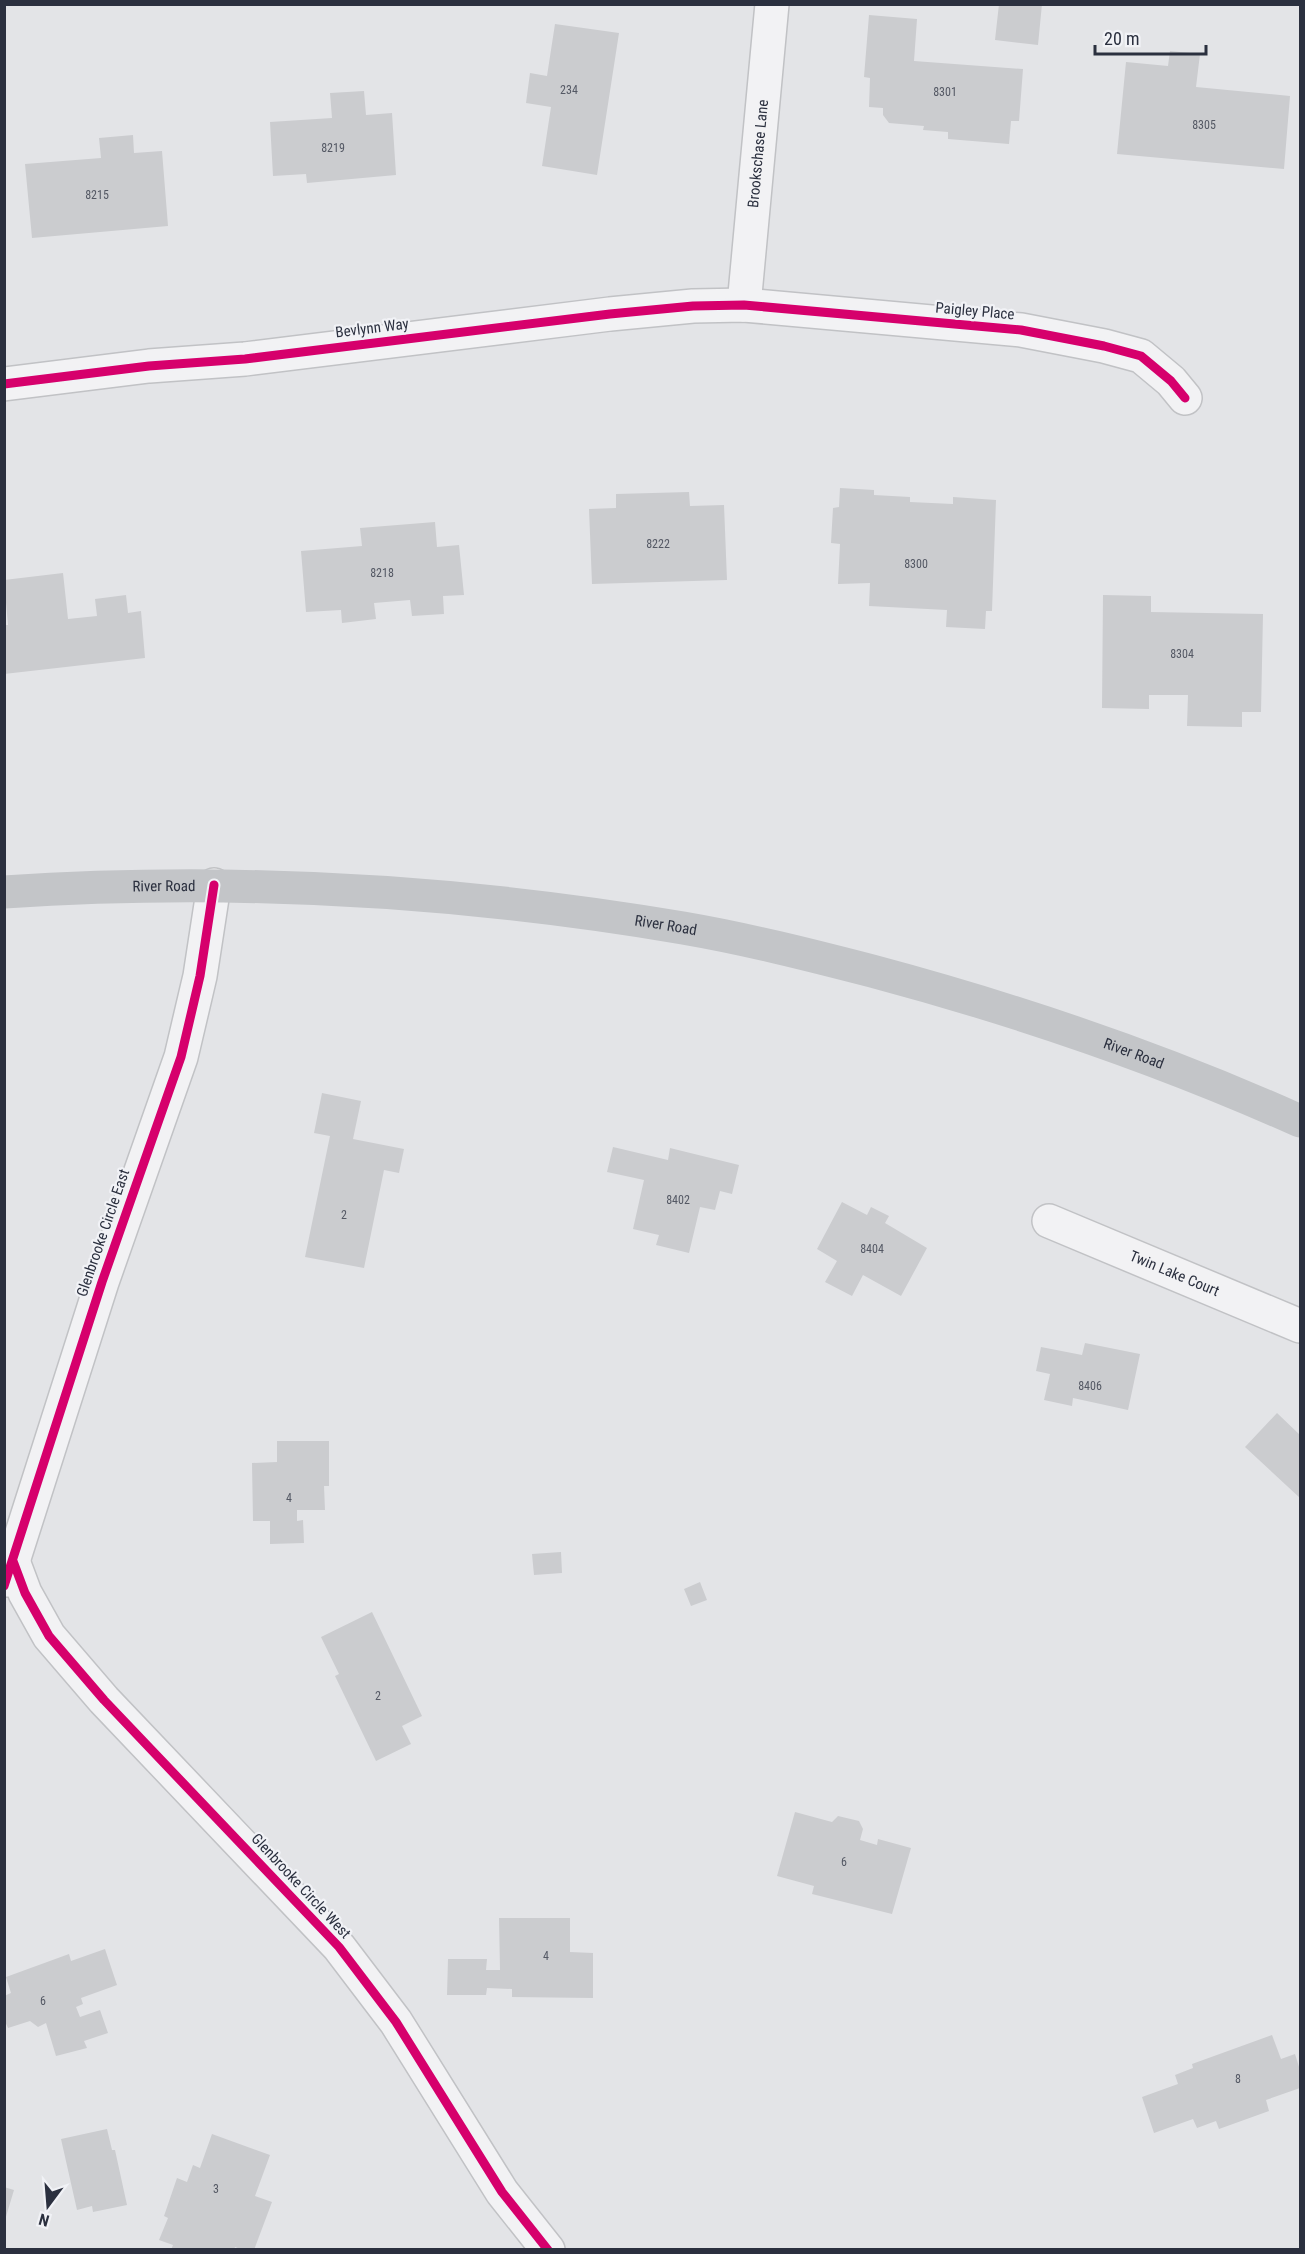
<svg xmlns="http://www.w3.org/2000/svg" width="1305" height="2254" font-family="'Roboto Condensed',sans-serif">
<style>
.building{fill:#cbcccf}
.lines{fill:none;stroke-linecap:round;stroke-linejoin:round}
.street-casing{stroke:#c1c2c5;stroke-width:36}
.street{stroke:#f2f2f4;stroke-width:33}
.secondary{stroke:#c3c5c8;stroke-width:33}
.cycleway-casing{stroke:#f1f2f6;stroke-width:13}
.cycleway{stroke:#d6006c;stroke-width:9}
.labels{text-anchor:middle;stroke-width:4.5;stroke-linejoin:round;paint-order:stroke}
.number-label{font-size:12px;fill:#545864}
.street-label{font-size:15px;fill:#2b303f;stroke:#f1f2f6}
</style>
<rect width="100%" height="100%" fill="#e3e4e7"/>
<path class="building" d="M999,4H1042L1038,45L995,40Z
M869,15L917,19L914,61L1023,69L1019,121H1011L1009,144L948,139V132L923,130L924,126L889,123L883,115V108L869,107L870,78L864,77Z
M555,24L619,33L597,175L542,166L551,107L526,103L530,73L547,76Z
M1170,51L1200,54L1196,87L1290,96L1284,169L1117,154L1126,62L1168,66Z
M364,91L366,115L392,113L396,175L307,183L306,174L273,176L270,122L332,118L330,93Z
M133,135L134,153L162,151L168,226L32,238L25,164L101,158L99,138Z
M840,488L874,490V495L910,497V502L953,504V497L996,500L992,611H986L985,629L946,627L947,610L869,606L870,583L838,584L840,544L831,543L833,508L839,507Z
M689,492L690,506L724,505L727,580L592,584L589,509L616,508V494Z
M435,522L437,547L459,545L464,595L443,596L444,614L412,616L410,600L374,603L376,619L342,623L341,610L306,612L301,551L362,546L360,528Z
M63,573L68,619L97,616L95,599L126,595L128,613L141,611L145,658L4,674V625H8L4,580Z
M1103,595L1151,596V612L1263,614L1261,712H1242V727L1187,726L1188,695H1149V709L1102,708Z
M322,1093L361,1101L353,1139L404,1149L399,1173L384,1170L364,1268L305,1257L330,1136L314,1133Z
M613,1147L668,1160L670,1148L739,1165L732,1194L720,1191L715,1210L700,1207L689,1253L656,1245L659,1235L633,1229L644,1180L607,1172Z
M842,1202L867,1215L871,1207L889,1216L885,1223L927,1248L901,1296L863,1275L852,1296L825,1282L837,1261L817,1249Z
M1085,1343L1140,1354L1128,1410L1073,1398L1072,1406L1044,1400L1050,1374L1036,1371L1041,1347L1082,1355Z
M1277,1413L1300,1435V1498L1245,1447Z
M277,1441H329V1486H324L325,1510H297V1521L303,1520L304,1543L270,1544V1521H253L252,1463L277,1462Z
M561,1552L562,1573L534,1575L532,1554Z
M700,1582L707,1600L691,1606L684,1589Z
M372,1612L422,1716L402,1726L411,1744L376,1761L335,1676L339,1674L321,1637Z
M795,1812L832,1822L838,1816L859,1821L863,1829L860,1840L877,1845L878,1839L911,1848L892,1914L812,1894L814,1886L777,1876Z
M499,1918H570V1952L593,1953V1998L512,1997V1989L487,1988L486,1995H447L448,1959H487L486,1970H500Z
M105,1949L117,1985L81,1998L83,2004L76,2007L80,2017L100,2010L108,2033L84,2041L87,2048L56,2056L46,2023L38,2027L30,2021L8,2028L4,2019V1996L11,1993L6,1977L69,1954L71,1961Z
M1272,2035L1281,2059L1295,2054L1300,2070V2088L1266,2100L1269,2111L1219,2129L1216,2121L1197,2128L1193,2119L1154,2133L1142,2097L1178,2084L1175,2075L1193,2068L1192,2064Z
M107,2129L112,2150H115L127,2205L93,2212L92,2206L77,2210L61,2139Z
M212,2134L270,2155L255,2196L272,2202L254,2250H243L235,2247L234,2250H171L173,2245L159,2240L168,2218L164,2216L177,2178L187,2182L193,2165L200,2168Z
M4,2187L14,2190L5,2220H4Z"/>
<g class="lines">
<g class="street-casing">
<g id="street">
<path id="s1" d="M744,305L772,4"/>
<path d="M4,384L149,366L245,359L610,314L693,306L744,305L1021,330L1104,346L1141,356L1171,381L1185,398"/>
<path id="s2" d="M1049,1221L1300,1326"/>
<path d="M13,1561L25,1593L49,1636L104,1700L339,1947L396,2022L502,2192L548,2250"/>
<path d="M7,1580L102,1282L181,1057L200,976L214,885"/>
</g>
</g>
<use href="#street" class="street"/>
<path class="secondary" id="s3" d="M4,892C231,877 459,890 683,928C747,939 810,955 872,971C1018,1010 1162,1059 1300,1121"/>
<g class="cycleway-casing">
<path id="cycleway" d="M4,384L149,366L245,359L610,314L693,306L744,305L1021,330L1104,346L1141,356L1171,381L1185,398
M13,1561L25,1593L49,1636L104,1700L339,1947L396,2022L502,2192L548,2250
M4,1586L102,1282L181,1057L200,976L214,885"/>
</g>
<use href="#cycleway" class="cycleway"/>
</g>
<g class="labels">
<g class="number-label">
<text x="569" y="94">234</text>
<text x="945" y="96">8301</text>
<text x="1204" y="129">8305</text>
<text x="333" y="152">8219</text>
<text x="97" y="199">8215</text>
<text x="658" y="548">8222</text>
<text x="916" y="568">8300</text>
<text x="382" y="577">8218</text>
<text x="1182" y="658">8304</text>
<text x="678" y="1204">8402</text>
<text x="344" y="1219">2</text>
<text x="872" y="1253">8404</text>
<text x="1090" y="1390">8406</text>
<text x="289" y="1502">4</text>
<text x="378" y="1700">2</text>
<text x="844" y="1866">6</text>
<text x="546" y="1960">4</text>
<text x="43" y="2005">6</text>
<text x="1238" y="2083">8</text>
<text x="216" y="2193">3</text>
</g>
<g class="street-label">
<text dy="5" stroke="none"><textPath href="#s1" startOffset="152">Brookschase Lane</textPath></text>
<text transform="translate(975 311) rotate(5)" y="5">Paigley Place</text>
<text transform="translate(372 328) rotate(-7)" y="5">Bevlynn Way</text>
<text dy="5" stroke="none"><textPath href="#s3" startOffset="160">River Road</textPath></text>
<text dy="5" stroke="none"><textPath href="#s3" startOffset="664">River Road</textPath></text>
<text dy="5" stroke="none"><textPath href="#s3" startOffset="1150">River Road</textPath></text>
<text transform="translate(103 1233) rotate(-71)" y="5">Glenbrooke Circle East</text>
<text dy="5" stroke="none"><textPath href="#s2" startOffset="136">Twin Lake Court</textPath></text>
<text transform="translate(301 1886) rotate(47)" y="5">Glenbrooke Circle West</text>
</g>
</g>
<rect width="1305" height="2254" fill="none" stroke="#2b303f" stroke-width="12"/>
<g transform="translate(48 2206) rotate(196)" stroke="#f1f2f6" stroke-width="4.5" paint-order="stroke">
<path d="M0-4.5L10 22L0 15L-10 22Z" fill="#2b303f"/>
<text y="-9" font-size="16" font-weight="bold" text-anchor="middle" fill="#2b303f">N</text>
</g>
<path d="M1095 45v9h111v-9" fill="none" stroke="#2b303f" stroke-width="3"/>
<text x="1104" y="45" font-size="18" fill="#2b303f" stroke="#f1f2f6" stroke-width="4.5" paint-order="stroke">20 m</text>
</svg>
